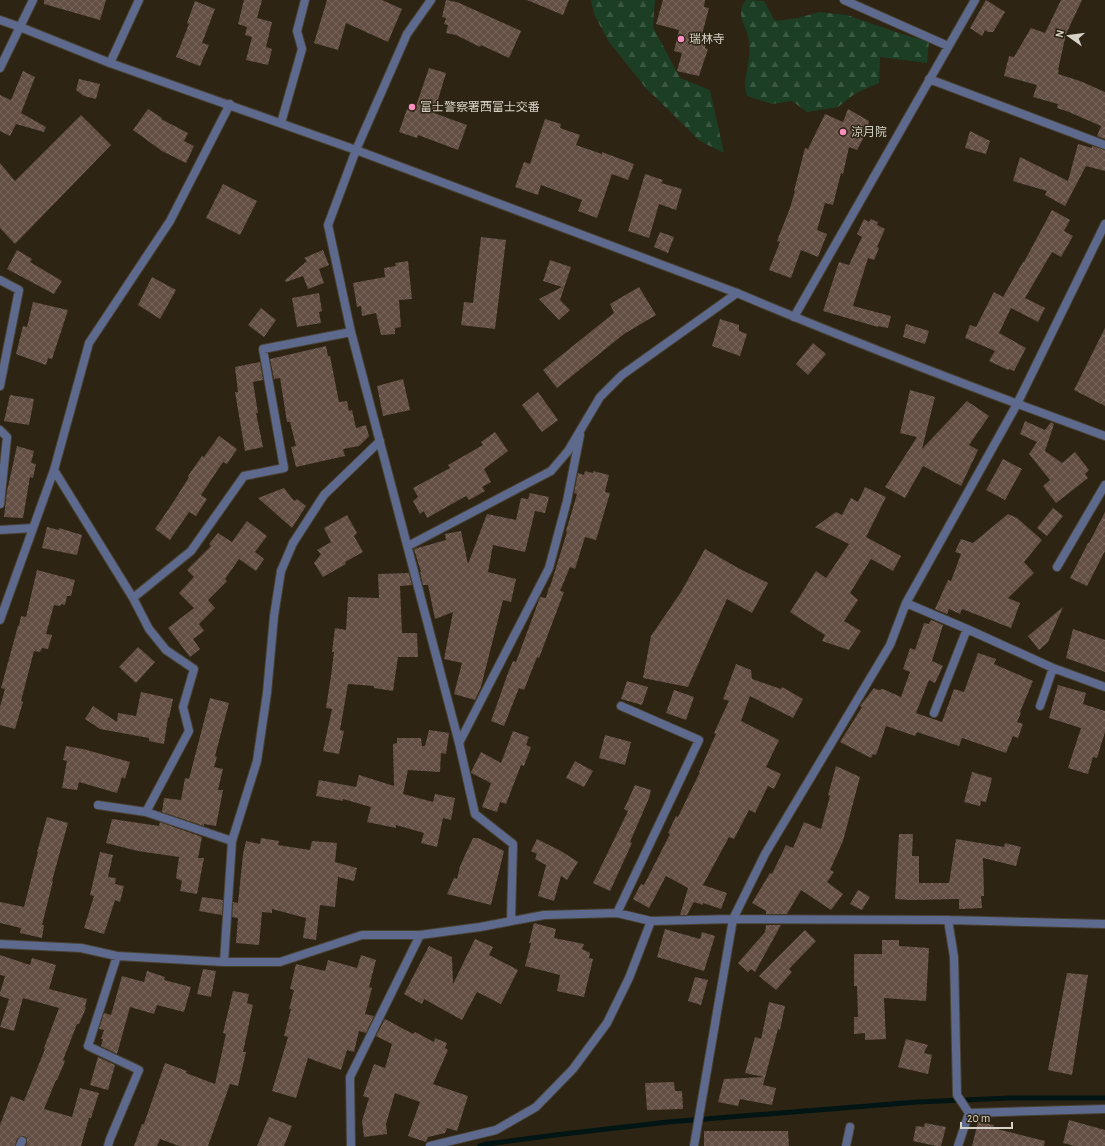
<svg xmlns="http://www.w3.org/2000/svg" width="1105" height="1146" font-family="'Alegreya Sans','Noto Sans JP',sans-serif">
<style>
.forest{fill:url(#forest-firs)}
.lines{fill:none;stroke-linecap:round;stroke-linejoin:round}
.stream{stroke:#021515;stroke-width:5}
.building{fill:url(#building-cross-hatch)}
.service-casing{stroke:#484030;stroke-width:10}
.minor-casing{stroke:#484030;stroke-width:10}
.tertiary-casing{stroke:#484030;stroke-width:10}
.service{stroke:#5d698d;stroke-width:8}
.minor{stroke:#5d698d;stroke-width:8}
.tertiary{stroke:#5d698d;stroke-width:8}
.poi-dot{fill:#fc8fc1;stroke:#2d2413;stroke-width:1.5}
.labels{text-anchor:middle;stroke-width:3;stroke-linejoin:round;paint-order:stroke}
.poi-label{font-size:12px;fill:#d7d2c7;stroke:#2d2413;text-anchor:start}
</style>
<defs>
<pattern id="forest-firs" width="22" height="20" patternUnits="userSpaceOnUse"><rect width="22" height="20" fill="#1b3e24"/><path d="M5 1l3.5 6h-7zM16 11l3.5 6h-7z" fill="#3b5942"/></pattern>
<pattern id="building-cross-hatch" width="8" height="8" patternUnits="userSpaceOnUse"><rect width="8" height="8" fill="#634e44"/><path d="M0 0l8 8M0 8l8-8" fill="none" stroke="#79675e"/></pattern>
</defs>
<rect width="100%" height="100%" fill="#2d2413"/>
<path class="forest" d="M591,0H655L653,27L680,78L710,90L724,153L700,141L645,87L609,42L594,14Z
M746,0L764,1L775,21L798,18L819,12L847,15L896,32L929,42L927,63L880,57L879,83L856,93L838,107L807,112L792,101L772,104L747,96C746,91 745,86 745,81C747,67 751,54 749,41C747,26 734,14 746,0Z"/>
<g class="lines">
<path class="stream" d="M480,1146L487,1144L555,1135L668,1122L917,1102L1010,1098H1105"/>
</g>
<path class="building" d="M44,0H106L100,20L44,4Z
M244,0H262L257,18L272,22L266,47L272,49L268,65L246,60L252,37L245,35L247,27L238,24Z
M327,0H382L402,9L388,42L346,23L338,50L314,43Z
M446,0L457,2L521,31L509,58L481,45L480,47L456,35L446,33L448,25L444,24L446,18L442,17Z
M527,0H569L563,15Z
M663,0H705L704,7L709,8L700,42L706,44L705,48L708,49L699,76L677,71L682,53L674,51L679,30L656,24Z
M986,0L1005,12L993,32H988L985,30L982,36L970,28Z
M1061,0H1082L1066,34L1058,70H1059L1058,74L1080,81L1105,92V139L1097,136L1101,126L1069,112L1057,108L1058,104L1033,97L1037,85L1004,76L1009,56L1014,57L1031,28L1045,33Z
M195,1L215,9L202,43L209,45L200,66L176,57L189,24L187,23Z
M429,68L446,73L434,113L467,125L458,150L418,135L417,138L399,132L407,109L414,112Z
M23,71L35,77L21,113L46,127L44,132L16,124L10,136L0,131V95L11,100Z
M79,79L100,84L96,99L84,96L76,90Z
M148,109L162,118L161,119L188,133L184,141L194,146L186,163L162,151L133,130Z
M848,109L869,121L865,137H864L857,150L849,147L843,174L841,173L833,205L825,203L817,230L827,234L818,257L801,250L791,278L769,270L780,242L777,241L790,208L795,191H794L805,148L808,149L825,114L843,122Z
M81,115L111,145L15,244L0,228V163L15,181Z
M545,119L561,124L560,128L580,135L576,145L602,154V152L634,164L628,180L612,174L597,218L578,211L582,200L541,185L538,195L515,187L524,162L530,164Z
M970,131L990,141L986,154L965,148Z
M1078,144L1092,148V146L1105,150V171L1086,166L1065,206L1045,195L1047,191L1013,181L1020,157L1068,181Z
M645,174L663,180L661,183L682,189L676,210L659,204L649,238L628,231Z
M223,184L257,201L240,235L206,218Z
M1052,210L1070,220L1064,231L1073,236L1061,257L1052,252L1025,298L1045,308L1038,322L1011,308L999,333L1026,348L1014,371L1009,369L1008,370L989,361L995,351L965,338L970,325L976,327L994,292L1003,297L1023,262H1024Z
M864,219L869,222L871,219L878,222L877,225L885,229L877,247L879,248L874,260L868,258L853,306L891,316L888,328L878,326V327L823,311L839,262L849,265L862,237L857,234Z
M660,232L674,237L668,253L654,247Z
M481,237L506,240L495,329L461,325L464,302L473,303Z
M17,250L32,259L30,262L62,281L54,294L7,269Z
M323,250L329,265L319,269L324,283L308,289L303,276L286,282L285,280L307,261L304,258Z
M550,260L571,267L560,300L570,310L559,320L539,299L562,287L543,281Z
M408,261L412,299L399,300L401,327L395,328V334L381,335L376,313L362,316L361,306L357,307L353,283L385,277L384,268L396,266L395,263Z
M152,277L176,290L160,319L138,305Z
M639,287L656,315L624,334L557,388L543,370L614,313L610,304Z
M319,293L322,311L319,312L321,323L297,327L292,298Z
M33,302L68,310L52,359L48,358L46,365L16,354L23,326L27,327Z
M261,308L276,320L264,337L248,325Z
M720,319L739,325V331L747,334L740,356L712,346Z
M906,324L929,331L925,344L903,337Z
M1105,328V406L1074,390Z
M813,343L826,354L808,375L796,364Z
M326,346L328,356H330L339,402L347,401L349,411L352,410L356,428L366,425L369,436L359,446L343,449L345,456L296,467L291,447L296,446L290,422H287L280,378L274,379L270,359Z
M260,362L263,380L253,382L258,413H256L263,447L245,451L235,392H238L235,367Z
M403,379L410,410L383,416L377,386Z
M910,390L935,397L922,449L967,401L989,416L969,445L978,450L961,486L923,466L905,498L885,487L917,437L900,433Z
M538,392L558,420L542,432L522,405Z
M10,395L34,399L29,425L4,421Z
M1025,421L1045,430L1051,422L1054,424L1045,451L1062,463L1075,452L1089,470L1085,474L1088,478L1056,503L1043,486L1050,480L1029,454L1037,442L1020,434Z
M495,432L508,451L484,469L491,482L482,487L485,491L469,500L466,496L427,518L424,511L420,514L413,501L418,497L413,488L450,468L448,465L483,445L481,442Z
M219,436L237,449L227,464L223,462L201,495L207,499L196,516L189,512L170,540L155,529L174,501L189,477L188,476L202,456L204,457Z
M17,446L34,451L31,463L36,464L33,478L30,477L23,518L4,517L7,491Z
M1003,459L1022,469L1005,500L986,490Z
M585,471L593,473V471L609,475L605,492L610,493L596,540L585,537L575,569L570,567L560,591L564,592L539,658L537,657L524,690L519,688L504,726L491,721L508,673L513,661L516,662L539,600L540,597L546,598L549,587H550L567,532L566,531L577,494L574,493L578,473L584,475Z
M865,487L886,497L866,537L901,556L893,571L871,559L850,593L858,600L844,621L861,631L849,650L822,641L825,635L790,612L816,571L826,578L849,544L815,527L836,512L842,515L851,498L858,502Z
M284,488L294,501L297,499L306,506L292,528L258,498Z
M530,493L549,497L545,513L535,511L525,552L493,545L488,572L516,579L511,602L503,600L481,687L475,700L454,694L462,663L444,659L453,612L435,619L428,585H423L420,572H421L414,549L446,540L445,534L461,531L468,564L487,514L516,520L521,498L528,499Z
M1053,508L1063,516L1047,536L1037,528Z
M1105,512V551L1087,586L1070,578L1088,543H1089Z
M1008,514L1017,518L1042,540L1024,562L1034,573L1008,598L1020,603L1011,628L962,609L960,614L949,609L947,614L935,609L948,580L951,581L961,554L955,552L961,539L973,543Z
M347,515L357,533L354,536L363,552L345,562L346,564L323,577L314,563L321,554L317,550L331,542L324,528Z
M247,521L267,536L255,552L264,559L256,571L239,559L225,579L227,581L208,600L215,608L199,624L204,631L193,639L200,649L190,657L168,628L194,608L179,593L194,577L187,570L211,546L209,544L218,533L232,542Z
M47,527L59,530V528L82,535L77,555L42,548Z
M705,549L738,568L768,583L752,613L727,599L688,687L643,678L651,636L681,592Z
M37,570L75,580L71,596H67L65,605L61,604L60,606L54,605L46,634L52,635L48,649L42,648L40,652L34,651L21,701L23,702L15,729L0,725V707L5,689L1,688L18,626H19L21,616L26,617Z
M409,573L412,585L400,586L402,633H417L418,657H398L393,691L374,688V686L348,684L340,730L344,731L339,754L323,751L332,709L326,708L331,676L334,652H332L335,628L346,630L348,597L379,598L378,574Z
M1063,607L1048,642L1039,650L1028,636Z
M931,620L943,625L932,661L943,666L935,683L929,680L916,713L942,722L954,689L964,692L978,653L996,659L994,664L1033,681L1020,712L1021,713L1017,722L1023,724L1018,738L1013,736L1006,753L962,738L959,746L917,732L915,736L886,726L876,755L873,754L871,758L840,742L862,707L860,706L874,688L878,690L883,689L901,697L910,672L903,669L910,648L915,650L924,623L929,624Z
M1073,629L1105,640V672L1066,658Z
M138,647L155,662L136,683L119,667Z
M736,664L751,670L752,679L781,689L782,687L803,699L793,718L750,696L741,721L779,740L766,767L781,774L774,789L768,786L755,813L749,810L734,839L729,837L703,885L727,893L721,909L703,903V905L694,902L687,915H680L688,888L666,876L649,908L633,899L641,884L644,885L670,834L668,833L676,816L678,817L700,772H699L716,734L714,733L729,701L723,699Z
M627,681L648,687L642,705L621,699Z
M1058,685L1086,693L1083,704L1105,711V732L1097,758L1093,757L1088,774L1068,768L1081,728L1049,718Z
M674,690L694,697L686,720L666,713Z
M141,692L173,699L169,718L168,717L164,744L149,741V738L100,729L85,719L93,706L117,722L118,713L136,716Z
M210,698L229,703L215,756L217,757L214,767L223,769L218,790H223L216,826L204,824V826L162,812L164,798L181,800L185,778L189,779Z
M429,730L449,733L446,754L441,753L440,772L408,770L403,794L433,802L435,794L455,798L451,820L443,818L437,847L421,843L424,833L396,825V828L367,822L371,807L343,799V801L316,796L319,780L356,787L359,775L394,786L393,744L397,743V738H421L422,746H425Z
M513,731L529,737L526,745L531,747L524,766L521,765L506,804L500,802L497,812L482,807L491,783L471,773V772L481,752L501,763Z
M605,735L631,742L625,765L599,758Z
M66,746L83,749L130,762L125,779L122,777L117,793L79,782L77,790L62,788L67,761L63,760Z
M575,761L593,771L584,787L566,778Z
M836,766L860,777L843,841L830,870L834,872L827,882L843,894L831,910L801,890L787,914H766V911L752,903L770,873L772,874L786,845L793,848L804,822L821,829L830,796L828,795Z
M972,772L992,778L986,802L981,801L980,806L964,802Z
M635,785L651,790L649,798L630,842L632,843L610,891L593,883L628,811L624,809Z
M47,817L68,823L52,881H53L42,925H44L42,938L20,933L21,928L0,923V902L24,907L38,852H37Z
M112,819L159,826L160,822L202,837L198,858H204L197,894L180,891L182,881L176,878L179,857L138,851L106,843Z
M899,834H913L912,856H919V883H949L956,839L1004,847L1005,843L1021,847L1016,866L983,858L984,896H981L982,908L959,909V899L912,900L895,899Z
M261,838L279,841L278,845L310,850L312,841L337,843L335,862L357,868L354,881L338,877L335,907L320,905L316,940L303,938L306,918L272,909V913L262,912L259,945L236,943L238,918L232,917L233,902L238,903L243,854L246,841L260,844Z
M473,838H478L504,851L491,905L447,894L454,878L457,879L460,866Z
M537,839L561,851L578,862L567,880L561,876L554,901L538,896L546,865L535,859L537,854L531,851Z
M100,852L113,855L108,877L116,878L115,884L124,886L120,902L115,900L104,934L84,928L94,896L90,895Z
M858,890L870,897L862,910L850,904Z
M202,897L223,900L222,915L199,911Z
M534,923L556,929L554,938L584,944L582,949L590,953L589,958L593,959L584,997L557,991L560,975L525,966L531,943H529Z
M766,925H781L755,972L751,969L748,972L738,963L765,932Z
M665,929L700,939L702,932L715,936L704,971L657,957Z
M805,930L816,941L789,969L792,972L776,990L759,976Z
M475,939L493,947L489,955L518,970L501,1004L477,992L462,1020L424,999L422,1004L404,994L429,946L452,957L453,984Z
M882,940H899V946L929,948L926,1001L884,998L886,1039L865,1040V1033L854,1034V1017H858L857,986H854V954H882Z
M0,955L30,965L32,958L56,965L49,989L87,999L85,1007L86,1008L79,1024H77L63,1060L65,1061L57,1080H56L44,1109L72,1117L80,1088L99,1093L91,1118H89L81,1146H26L27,1140L26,1137L22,1136L17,1139L15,1146H0V1125L11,1096L24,1101L45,1049L44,1048L59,1008L23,998L14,1031L0,1027L9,999L0,996V993L5,976L0,975Z
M361,955L376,960L369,987L372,988L365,1014L374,1016L366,1033L359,1031L354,1052L347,1050L341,1070L308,1058L296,1098L272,1091L288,1037L284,1036L291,1009H289L294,990L290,989L296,964L325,971L328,960L357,968Z
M203,969L216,971L211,997L197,994Z
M147,971L165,977L164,980L191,987L184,1012L157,1005L154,1014L130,1007L117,1054L101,1046L103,1039H101L104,1030L99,1029L104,1013L111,1015L122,976L144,982Z
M1067,973L1088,975L1072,1075L1048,1070Z
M695,977L708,980L701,1005L688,1001Z
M233,991L249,994L247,1003L253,1005L243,1052H246L238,1086L230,1084L208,1146H179L160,1139L157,1146H134L142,1124H144L165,1063L187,1071L186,1073L215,1084L226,1034L223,1033Z
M769,1002L785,1006L780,1030L778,1029L763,1085L776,1088L772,1105L740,1099L738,1106L718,1102L724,1079L764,1077L745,1073L755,1037L761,1039Z
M385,1019L413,1034L415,1032L434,1042L435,1038L447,1043L445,1048L448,1050L433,1084L468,1096L457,1131L447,1128L445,1133L428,1137L426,1142L408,1136L420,1102L395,1093L386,1124L387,1134L364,1137L362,1121L369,1098L363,1096L374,1064L385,1068L392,1044L376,1036Z
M906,1039L928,1045L924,1053L932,1055L928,1074L898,1067Z
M98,1057L115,1065L108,1090L90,1085Z
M674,1082L675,1091H682L683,1109L647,1110L645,1083Z
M269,1117L292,1126L284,1146H257Z
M1069,1120L1105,1130V1146H1075L1063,1143Z
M978,1122L994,1125L993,1128L1045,1141L1044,1146H972Z
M925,1123L946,1127L941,1146H936L913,1141L916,1126L924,1127Z
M704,1131H788L789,1146H704Z"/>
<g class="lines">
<g class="service-casing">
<path id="service" d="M281,571L293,543"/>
</g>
<g class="minor-casing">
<path id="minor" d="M431,0L407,34L356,150L328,225L351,332L459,743L475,814L513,844L511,921
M844,0L948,46
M110,63L139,0
M929,79L1105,145
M281,123L302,49L297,31L305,0
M0,280L19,290L0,386
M794,317L975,0
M0,430L7,437L0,504
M54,470L133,598L149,629L166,650L194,669L183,707L189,731L146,812
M0,530L33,528
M293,543L324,495L380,441
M408,546L551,471L568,451L600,397L622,375L737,293
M1057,567L1105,485
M133,598L191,551L244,476L284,468L263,349L351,332
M906,603L967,629L1053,668L1105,687
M0,620L54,470L89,343L170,221L230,104
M1040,706L1053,668
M934,713L967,629
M459,743L549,568L567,501L580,435
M98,805L146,812L232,841L224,962
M232,841L257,761L267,693L274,616L281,571
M617,913L699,740L621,706
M948,920L954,957L957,1095L969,1113L958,1146
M0,944L81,948L117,956L224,962H280L362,935H420L480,927L544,915L617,913L651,921L733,919L948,920L1105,924
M969,1113L1105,1109
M20,1146L22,1141
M108,1146L110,1139L139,1070L88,1046L117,956
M351,1146L350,1077L420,935
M430,1146L496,1130L536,1107L573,1069L607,1023L629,978L651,921
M694,1146L733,919L765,854L890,645L906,603L1017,404L1105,224
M846,1146L850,1127"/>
</g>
<g class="tertiary-casing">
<path id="tertiary" d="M0,20L20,27L110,63L356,150L737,293C858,344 981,391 1105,436
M0,68L33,0"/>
</g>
<use href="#service" class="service"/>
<use href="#minor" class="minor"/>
<use href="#tertiary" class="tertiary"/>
</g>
<g class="poi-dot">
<circle cx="681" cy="39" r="4"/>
<circle cx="412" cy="107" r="4"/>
<circle cx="843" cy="132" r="4"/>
</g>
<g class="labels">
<g class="poi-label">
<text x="689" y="43">瑞林寺</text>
<text x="420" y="111">富士警察署西富士交番</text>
<text x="851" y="136">涼月院</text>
</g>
</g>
<g transform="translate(1069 36) rotate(284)" stroke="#2d2413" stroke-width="3" paint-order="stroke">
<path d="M0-3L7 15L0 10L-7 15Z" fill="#d7d2c7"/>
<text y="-6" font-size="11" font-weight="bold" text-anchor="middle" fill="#d7d2c7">N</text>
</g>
<path d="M961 1122v6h51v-6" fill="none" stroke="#d7d2c7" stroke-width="2"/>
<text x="967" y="1122" font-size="12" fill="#d7d2c7" stroke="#2d2413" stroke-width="3" paint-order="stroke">20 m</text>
</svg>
